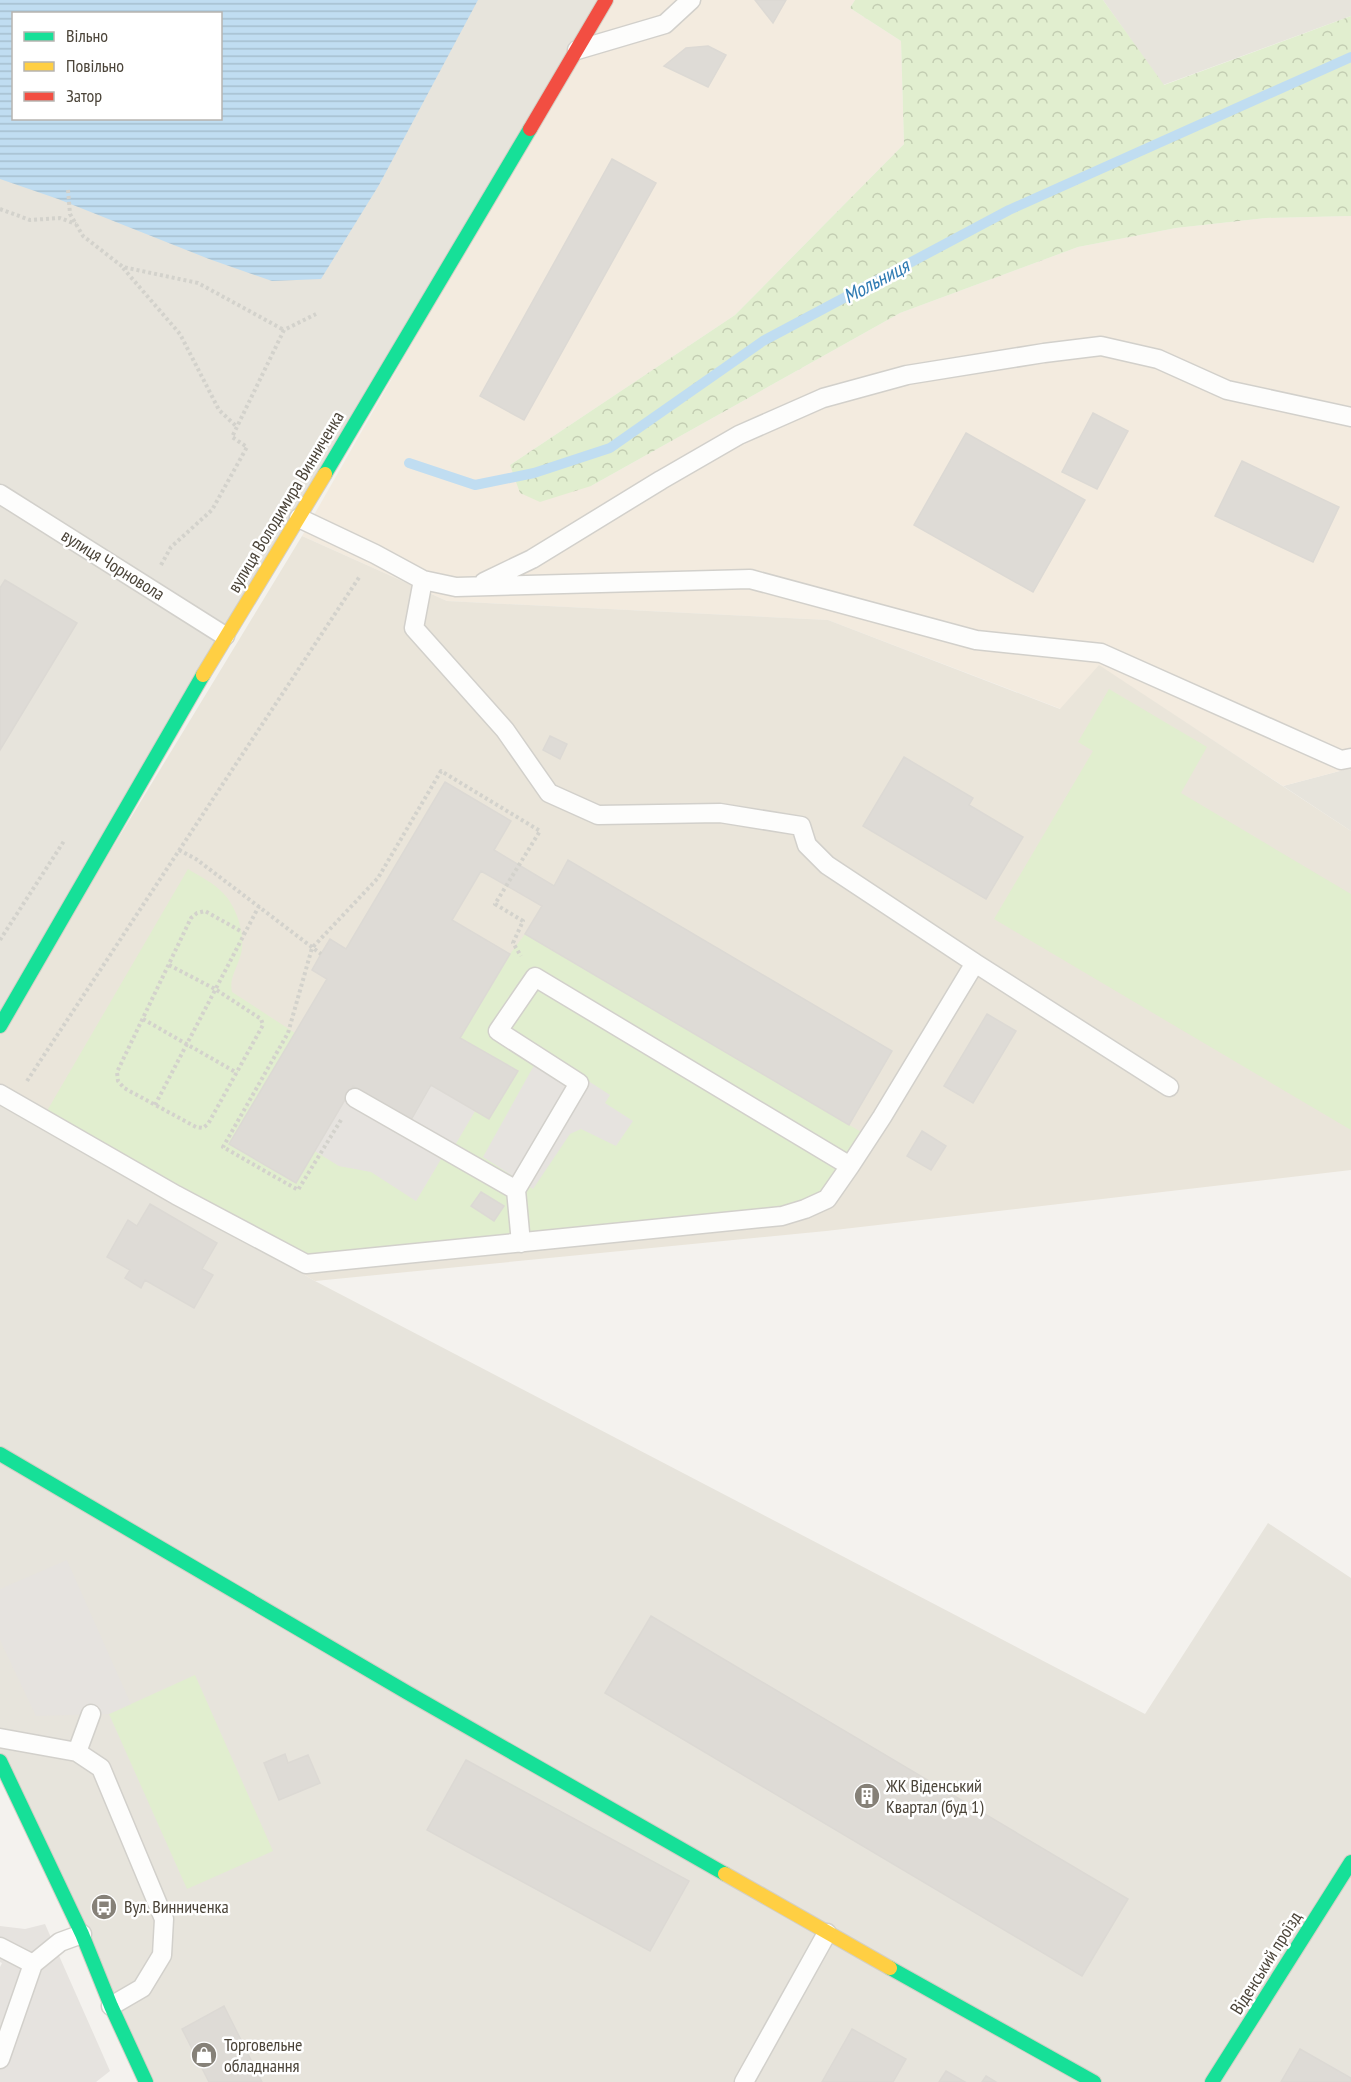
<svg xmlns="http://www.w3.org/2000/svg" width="1351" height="2082" font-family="'PT Sans Narrow',sans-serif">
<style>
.residential{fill:#e7e4dc;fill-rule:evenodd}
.commercial{fill:#f3ebdf}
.education{fill:#eae5da}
.forest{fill:url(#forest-crowns)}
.green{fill:#e1eecf}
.parking{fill:#e6e3df}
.water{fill:url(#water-rules);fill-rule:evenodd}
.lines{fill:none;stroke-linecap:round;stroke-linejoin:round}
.stream{stroke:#c0ddf1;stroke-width:10}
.building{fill:#dedbd6;stroke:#dcd9d4;stroke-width:1.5}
.lane-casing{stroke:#d2d0cb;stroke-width:21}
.fast-casing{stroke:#d3cfc5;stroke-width:16}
.slow-casing{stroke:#d3cfc5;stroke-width:16}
.jam-casing{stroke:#d3cfc5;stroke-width:16}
.path{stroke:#d3d2cc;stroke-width:4;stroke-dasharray:3 3;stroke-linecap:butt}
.lane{stroke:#fdfdfc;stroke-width:18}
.fast{stroke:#16e098;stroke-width:14}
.slow{stroke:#ffcf43;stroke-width:14}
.jam{stroke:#f24e42;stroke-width:14}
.labels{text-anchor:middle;stroke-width:5;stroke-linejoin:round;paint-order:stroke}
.street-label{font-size:18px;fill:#4b4439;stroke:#fff}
.poi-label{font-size:18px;fill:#4b4439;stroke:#fff;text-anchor:start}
.water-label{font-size:20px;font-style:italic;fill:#2e7ab2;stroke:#fff}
</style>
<defs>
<pattern id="forest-crowns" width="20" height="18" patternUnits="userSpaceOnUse" patternTransform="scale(1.5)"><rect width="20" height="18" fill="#e1eecf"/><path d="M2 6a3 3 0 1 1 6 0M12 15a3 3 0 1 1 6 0" fill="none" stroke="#c3cdb2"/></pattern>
<pattern id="water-rules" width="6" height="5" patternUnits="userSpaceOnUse" patternTransform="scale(1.5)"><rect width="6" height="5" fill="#c0ddf1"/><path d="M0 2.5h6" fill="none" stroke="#a6bfcf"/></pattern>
</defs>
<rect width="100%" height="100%" fill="#f4f2ee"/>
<path class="residential" d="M0,0H608L0,1033ZM14,14H220V118H14Z
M1103,0H1351V16L1163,85Z
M1351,768V831L1283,786Z
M0,1098L315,1281L1145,1714L1268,1523L1351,1578V2082H150L0,1757Z"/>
<path class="commercial" d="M608,0H855L850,8L901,41L904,144L735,315L510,465L591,486L900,313L1078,247L1176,228L1266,218L1351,216V768L1283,786L1099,666L1061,709L828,620L447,601L302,536Z"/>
<path class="education" d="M302,536L447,601L828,620L1060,709L1099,665L1351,831V1170L826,1231L315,1281L0,1098V1033Z"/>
<path class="forest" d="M855,0H1103L1164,85L1351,16V216L1266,218L1176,228L1078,247L900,313L591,486L540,502L520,493L510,465L735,315L904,144L901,41L850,8Z"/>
<path class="green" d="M1109,689L1207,747L1181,793L1351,894V1130L994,919L1093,751L1078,742Z
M188,869C199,876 214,883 223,893C237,907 247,938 240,957C236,970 229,979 232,992L295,1033L230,1144L295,1183L315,1151L339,1166L371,1171L416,1201L441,1159L448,1157L475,1111L489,1119L517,1072L460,1038L510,954L525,934L868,1136L824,1198L780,1215L307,1261L44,1116Z
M195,1675L273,1851L187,1889L109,1714Z"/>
<path class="parking" d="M542,1051L610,1095L605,1103L633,1121L616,1146L581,1129L570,1134L533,1189L483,1157Z
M431,1085L475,1111L448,1157L441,1159L416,1201L371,1172L339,1166L315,1151L353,1086L410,1119Z
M67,1560L131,1704L109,1714L36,1716L0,1640V1589Z
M45,1924L110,2071L96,2082H0V1967L2,1963L0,1962V1926L25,1929Z"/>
<path class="water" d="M0,0H478L379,185L321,279L272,281L209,259L58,199L0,179ZM14,14H220V118H14Z"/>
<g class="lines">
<path class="stream" d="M409,463L475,485L534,473L610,448L763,341L1009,210L1351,57"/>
</g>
<path class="building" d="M755,0H786L773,23Z
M708,46L726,55L708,87L664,66L686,48Z
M612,159L656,183L524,420L480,396Z
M1093,413L1128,431L1097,489L1062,472Z
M966,433L1085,500L1033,592L914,525Z
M1242,461L1339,507L1313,562L1215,516Z
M5,580L77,623L0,750V588Z
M550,736L567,744L560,759L543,750Z
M904,757L973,798L969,805L1023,837L986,899L863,826Z
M445,782L511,821L494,850L554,886L568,860L892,1051L849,1125L525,934L542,906L481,871L452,920L510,954L460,1038L518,1071L489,1119L431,1085L411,1120L353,1086L296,1183L229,1144L327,979L312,970L321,954L330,939L346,949Z
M987,1014L1016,1031L973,1103L944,1086Z
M922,1131L946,1146L931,1170L907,1156Z
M481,1192L504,1206L494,1221L471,1206Z
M150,1204L217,1243L202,1269L213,1275L194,1308L145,1280L141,1288L125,1278L130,1270L107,1257L128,1220L137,1226Z
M651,1616L1128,1899L1082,1976L605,1693Z
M285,1754L288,1763L308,1755L320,1783L279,1800L264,1763Z
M466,1760L689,1881L650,1951L427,1830Z
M224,2006L262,2082H209L182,2029Z
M852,2029L906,2059L893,2082H822Z
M1300,2049L1351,2078V2082H1281Z
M946,2071L965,2082H939Z
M986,2076L996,2082H982Z"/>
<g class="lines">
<g class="lane-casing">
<path id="lane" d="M577,50L665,24L691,0
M0,494L225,636
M299,518L375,554L423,580L456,587L750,579L976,640L1101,653L1341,760L1351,758
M423,580L414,628L505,730L549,793L598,815L720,813L801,826L807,845L827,865L975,963
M484,582L532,559L661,480L739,435L823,398L907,375L1044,353L1101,346L1158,359L1227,390L1351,417
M0,1094L176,1195L306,1264L782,1216L805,1209L827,1199L850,1166L882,1117L975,963L1169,1087
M355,1098L516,1190
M521,1243L516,1190L579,1083L498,1031L535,977L850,1166
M0,1738L77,1752L101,1768L164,1919L162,1955L142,1988L111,2006
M77,1752L91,1714
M0,1947L33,1964
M0,2059L33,1964L60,1942L82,1934
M744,2082L827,1933"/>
</g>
<g class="fast-casing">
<path id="fast" d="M325,474L530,129
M0,1026L203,675
M0,1454L408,1693L725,1874
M0,1761L82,1934L111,2006L146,2082
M890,1968L1094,2082
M1212,2082L1351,1862"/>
</g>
<g class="slow-casing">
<path id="slow" d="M203,675L325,474
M725,1874L890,1968"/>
</g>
<g class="jam-casing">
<path id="jam" d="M530,129L606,0"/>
</g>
<path class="path" d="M68,190L70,214L83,236L123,267L198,283L284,330
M0,209L30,220L60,218L76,224
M123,268L180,334L219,410L237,427
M161,565L171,547L212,510L247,447L232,437L284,330L316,314
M179,850L196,859L321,954
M0,940L64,841
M169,965L215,989L261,1019L263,1025L208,1124L203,1128L196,1127L124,1088L118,1081L117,1072L191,918L197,913L205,911L244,933
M143,1019L237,1073
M27,1081L360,576
M155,1105L259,906
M341,1120L298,1190L223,1147L288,1033L312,948L378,878L441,771L540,831L495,904L523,921L513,943L521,956"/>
<use href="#lane" class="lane"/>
<use href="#fast" class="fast"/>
<use href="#slow" class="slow"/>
<use href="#jam" class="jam"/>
</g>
<defs>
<g id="building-disc" transform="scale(1.35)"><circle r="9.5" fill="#868178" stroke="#fff"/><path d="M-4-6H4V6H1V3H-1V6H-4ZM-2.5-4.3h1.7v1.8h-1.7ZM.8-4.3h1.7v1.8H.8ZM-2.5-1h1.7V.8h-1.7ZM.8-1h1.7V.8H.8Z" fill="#fff"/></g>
<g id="bus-disc" transform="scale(1.35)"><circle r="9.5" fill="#868178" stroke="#fff"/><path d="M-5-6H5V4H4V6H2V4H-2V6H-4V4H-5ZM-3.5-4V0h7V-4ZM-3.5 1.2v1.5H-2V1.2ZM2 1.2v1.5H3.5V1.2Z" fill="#fff"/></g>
<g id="shop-disc" transform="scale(1.35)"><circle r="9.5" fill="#868178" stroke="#fff"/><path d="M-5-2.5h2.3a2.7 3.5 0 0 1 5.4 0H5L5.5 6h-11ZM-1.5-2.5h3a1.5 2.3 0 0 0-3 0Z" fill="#fff"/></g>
</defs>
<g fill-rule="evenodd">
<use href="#building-disc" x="867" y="1796"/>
<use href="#bus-disc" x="104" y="1907"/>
<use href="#shop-disc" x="204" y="2055"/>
</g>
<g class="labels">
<g class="street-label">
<text transform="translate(286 502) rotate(-59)" y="6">вулиця Володимира Винниченка</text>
<text transform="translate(113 565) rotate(32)" y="6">вулиця Чорновола</text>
<text transform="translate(1266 1963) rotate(-58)" y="6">Віденський проїзд</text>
</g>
<g class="poi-label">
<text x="886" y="1792">ЖК Віденський<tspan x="886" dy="21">Квартал (буд 1)</tspan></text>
<text x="124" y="1913">Вул. Винниченка</text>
<text x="224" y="2051">Торговельне<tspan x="224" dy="21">обладнання</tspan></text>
</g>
<g class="water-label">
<text transform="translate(876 281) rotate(-28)" y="7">Мольниця</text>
</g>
</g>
<rect x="12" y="12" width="210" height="108" fill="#ffffff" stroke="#b7b4b0" stroke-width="1.5"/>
<rect x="24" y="32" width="30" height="9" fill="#16e098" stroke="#b7b4b0" stroke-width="1.5"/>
<text x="66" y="42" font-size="18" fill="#4b4439">Вільно</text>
<rect x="24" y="62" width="30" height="9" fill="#ffcf43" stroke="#b7b4b0" stroke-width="1.5"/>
<text x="66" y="72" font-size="18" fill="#4b4439">Повільно</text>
<rect x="24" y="92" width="30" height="9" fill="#f24e42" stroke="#b7b4b0" stroke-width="1.5"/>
<text x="66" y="102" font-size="18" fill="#4b4439">Затор</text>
</svg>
